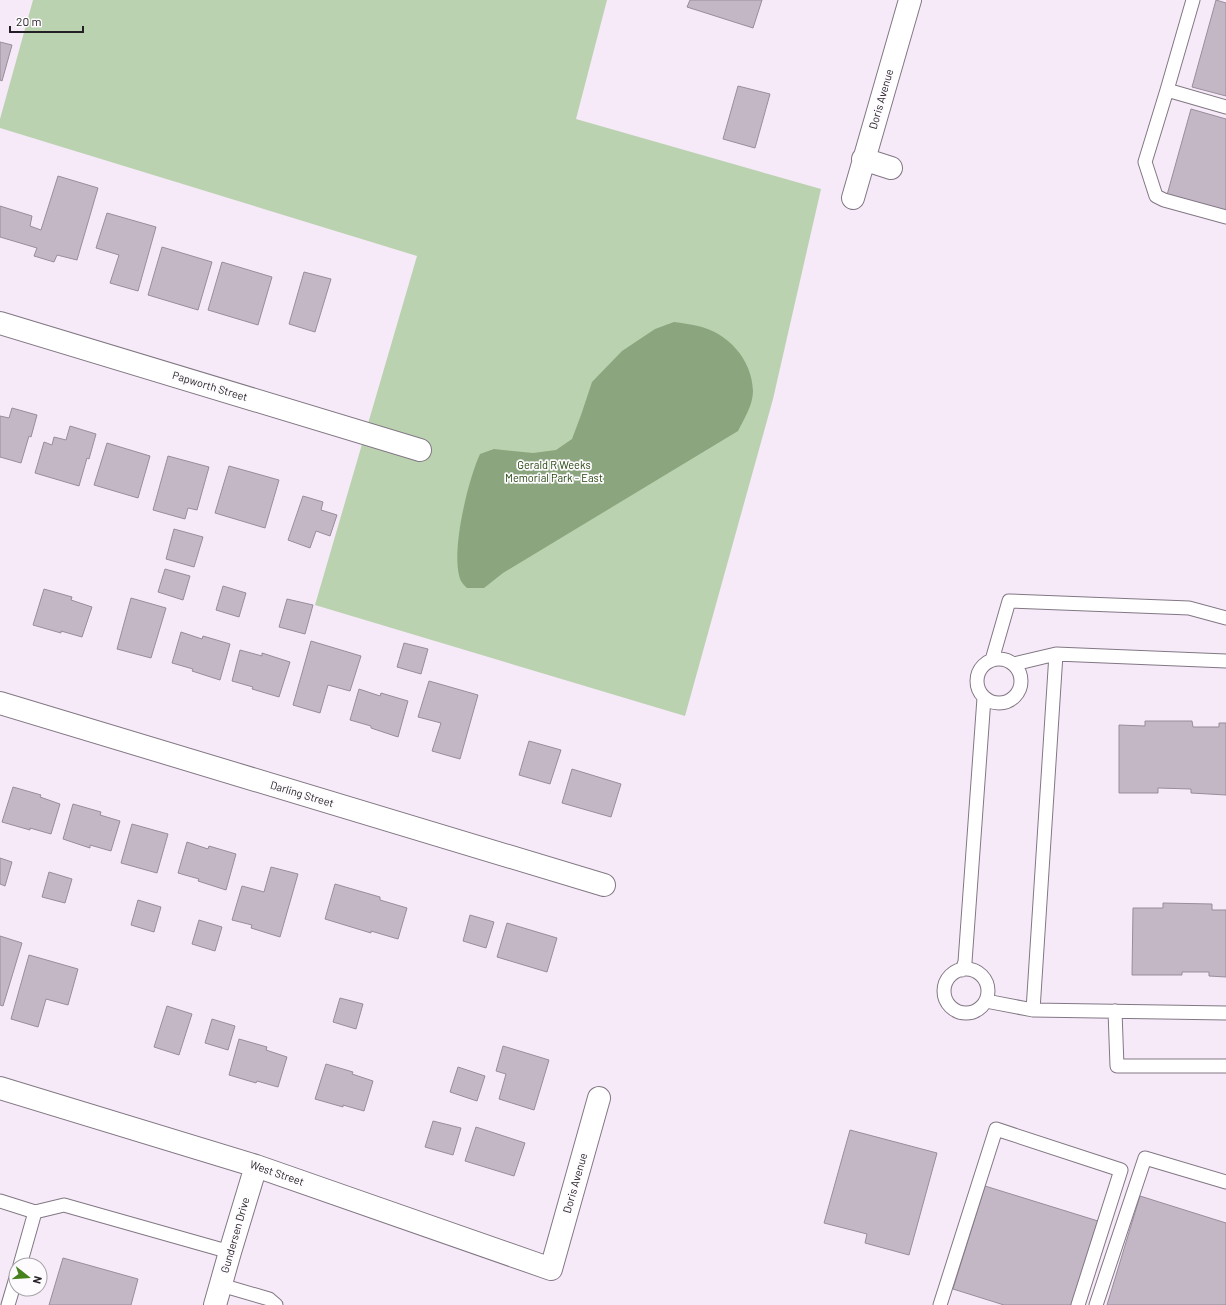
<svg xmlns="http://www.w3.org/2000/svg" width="1226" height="1305" font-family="Barlow,sans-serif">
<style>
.green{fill:#bbd2b0}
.water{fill:#8ba67e}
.building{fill:#c3b7c5;stroke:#998d9b}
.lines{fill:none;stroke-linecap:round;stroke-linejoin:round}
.service-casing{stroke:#827784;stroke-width:15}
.minor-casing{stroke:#827784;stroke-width:24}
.service{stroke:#fff;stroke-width:13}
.minor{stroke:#fff;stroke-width:22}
.labels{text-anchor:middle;stroke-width:3.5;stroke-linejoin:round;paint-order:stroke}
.street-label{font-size:11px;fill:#231f24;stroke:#fdfbfe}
.park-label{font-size:11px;fill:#23460b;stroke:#fdfbfe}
</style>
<rect width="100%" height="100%" fill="#f6eaf8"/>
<path class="green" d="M33,0H607L576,119L821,189L773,399L685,716L315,605L417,256L0,128V119Z"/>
<path class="water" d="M674,322C682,323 690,324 698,326C728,333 752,359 753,391C753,405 744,419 738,431L503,573L484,588H467C463,584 460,581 459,575C452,547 468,480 480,454L494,449L533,453L556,450L572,439L581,415L592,382L622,351L655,329Z"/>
<path class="building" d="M690,0H762L753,28L687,7Z
M1216,0L1226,3V96L1192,87Z
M0,42L12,45L2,81L0,80Z
M738,86L770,94L755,148L723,139Z
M1191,109L1226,119V211L1167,195Z
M58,176L98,188L77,260L57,255L54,262L34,256L37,248L0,237V206L32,216L30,226L41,230Z
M107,213L156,227L138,291L110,283L119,255L96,248Z
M162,247L212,262L198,310L148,295Z
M222,262L272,277L258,325L208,310Z
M304,272L331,279L315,332L289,324Z
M12,408L37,415L31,437L29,436L21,463L0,457V416L9,418Z
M70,426L96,434L89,459L87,458L79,486L35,473L44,442L52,445L54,437L66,440Z
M107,443L150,456L138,498L94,485Z
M168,456L209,467L197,510L188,508L185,519L153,510Z
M229,466L279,480L265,528L215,513Z
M303,496L323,502L321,510L337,515L330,536L316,531L310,548L288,540Z
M174,529L203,537L194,567L166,559Z
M165,569L190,576L183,600L158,592Z
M223,586L246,593L239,617L216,610Z
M44,589L72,597L71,600L92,607L82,637L61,631V633L33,625Z
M131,598L166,608L151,658L117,649Z
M287,599L313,605L305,634L279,627Z
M181,632L202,639L203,636L230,644L220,680L192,671L193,669L172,663Z
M311,641L361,656L350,691L328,685L320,713L293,705Z
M404,643L428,649L421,674L397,667Z
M240,650L262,656V653L290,662L279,697L252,689L253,687L232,681Z
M429,681L478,695L460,759L432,751L441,723L418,717Z
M359,689L380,696L381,693L408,701L398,737L371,728V726L350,720Z
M1145,721H1192L1193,727H1219V723H1226V795L1191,793V789L1158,788V793H1119V725L1145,726Z
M529,741L561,750L550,784L519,775Z
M572,769L621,784L611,817L562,803Z
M13,787L41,795L40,797L60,804L51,834L30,828V830L2,822Z
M73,804L101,812L100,815L120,821L111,851L90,845V848L63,839Z
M132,824L168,834L157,873L121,863Z
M187,842L208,849L209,846L236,854L226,890L198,881L199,879L178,873Z
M0,858L12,862L5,886L0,884Z
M271,867L298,874L280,937L251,928L252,925L232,920L242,886L264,892Z
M49,872L72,879L65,903L42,897Z
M335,884L380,897V900L407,908L398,939L371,931V933L325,919Z
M138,900L161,907L154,932L131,925Z
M1163,903L1212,904V910H1226V977L1209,976V972H1182V975H1132L1133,908H1163Z
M470,915L494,922L486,948L463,941Z
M199,920L222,927L215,951L192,944Z
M507,923L557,938L547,972L497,957Z
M0,936L22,943L3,1006L0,1005Z
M29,955L78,969L68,1005L46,999L38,1027L11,1019Z
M340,998L363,1004L356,1029L333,1022Z
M167,1006L192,1014L179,1055L154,1047Z
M212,1019L235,1026L228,1050L205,1043Z
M239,1039L267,1047L266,1050L287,1057L278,1087L257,1081L256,1083L229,1075Z
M503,1046L549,1060L534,1110L499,1099L506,1074L496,1071Z
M326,1064L353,1072L352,1074L373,1081L364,1111L343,1105V1107L315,1099Z
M458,1067L485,1076L477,1101L450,1092Z
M433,1121L461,1128L453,1155L425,1147Z
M476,1127L525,1143L514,1176L465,1161Z
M850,1130L937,1153L909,1255L865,1243L867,1234L824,1223Z
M985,1186L1098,1221L1072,1305H1004L953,1289Z
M1140,1196L1226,1223V1305H1107Z
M63,1258L138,1279L131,1305H49Z"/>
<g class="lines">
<g class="service-casing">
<path id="service" d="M1193,0L1167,90L1145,162L1156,196L1164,200L1226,217
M1167,90L1226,107
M977 681a22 22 0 1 1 44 0a22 22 0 1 1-44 0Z
M992,660L1009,601L1189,608L1226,618
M1226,661L1056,654L1033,1010L1226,1013
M1014,664L1056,654
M944 991a22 22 0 1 1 44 0a22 22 0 1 1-44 0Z
M962,970L965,962L984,698
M986,1001L1033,1010
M1115,1011L1117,1066H1226
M0,1201L35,1212L64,1205L230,1252
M20,1265L35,1212
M221,1285L269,1299L276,1305
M8,1305L16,1278
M940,1305L996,1129L1121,1170L1078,1305
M1096,1305L1145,1158L1226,1182"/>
</g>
<g class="minor-casing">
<path id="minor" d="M863,159L891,168
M853,198L910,0
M0,323L420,450
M0,703L604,885
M0,1088L256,1166L551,1269L599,1098
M215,1305L230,1252L256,1166"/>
</g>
<use href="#service" class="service"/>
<use href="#minor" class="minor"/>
</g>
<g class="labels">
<g class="street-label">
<text transform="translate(881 99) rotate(-74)" y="4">Doris Avenue</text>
<text transform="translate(210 386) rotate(17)" y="4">Papworth Street</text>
<text transform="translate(302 794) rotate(17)" y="4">Darling Street</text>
<text transform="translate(277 1173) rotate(19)" y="4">West Street</text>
<text transform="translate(575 1183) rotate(-74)" y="4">Doris Avenue</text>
<text transform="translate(235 1235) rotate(-74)" y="4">Gundersen Drive</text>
</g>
<g class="park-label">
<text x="554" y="469">Gerald R Weeks<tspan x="554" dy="13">Memorial Park - East</tspan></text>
</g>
</g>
<g transform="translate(28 1277) rotate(107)"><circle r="19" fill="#fdfbfe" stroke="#a6a3a7"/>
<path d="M0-3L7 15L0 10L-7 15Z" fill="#45811d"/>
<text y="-6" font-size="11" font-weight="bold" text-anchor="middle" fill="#231f24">N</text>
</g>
<path d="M10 26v6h73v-6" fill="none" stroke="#231f24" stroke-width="2"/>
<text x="16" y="26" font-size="12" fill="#231f24" stroke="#fdfbfe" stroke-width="3" paint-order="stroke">20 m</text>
</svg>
